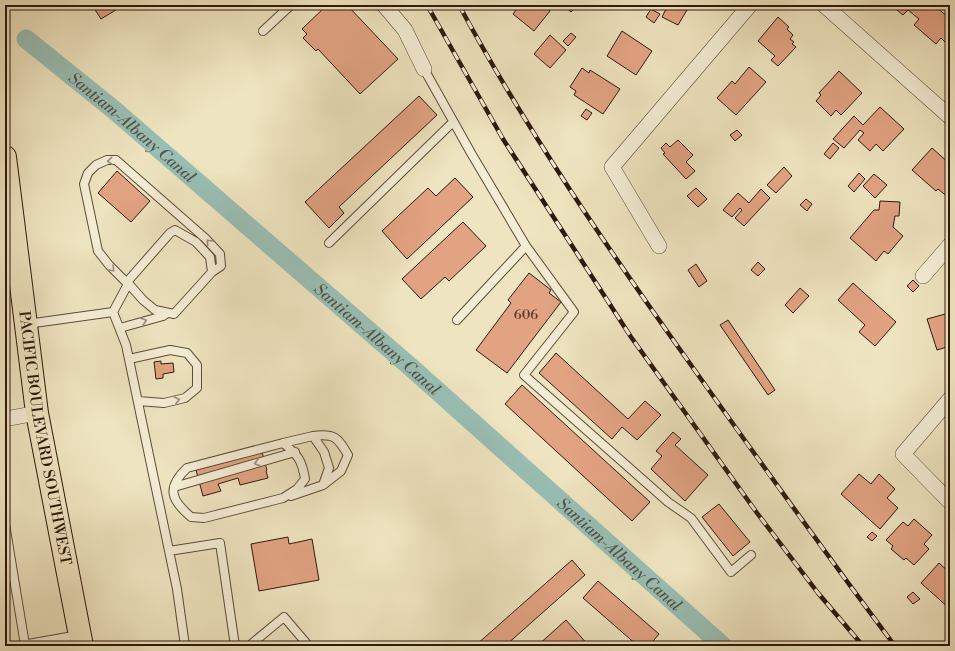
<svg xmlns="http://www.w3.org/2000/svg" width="955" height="651" font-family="'Libre Bodoni',serif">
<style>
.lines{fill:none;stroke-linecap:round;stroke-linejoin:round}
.canal{stroke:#99beb4;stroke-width:19}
.building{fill:#e2a383;stroke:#2e180f}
.service-casing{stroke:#5e4b3b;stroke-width:10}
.minor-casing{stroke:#5e4b3b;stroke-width:16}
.primary-casing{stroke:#2e180f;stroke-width:24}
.service{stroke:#f4edd5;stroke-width:8}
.minor{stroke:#f4edd5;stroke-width:15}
.primary{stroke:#eee4bf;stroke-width:22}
.rail-casing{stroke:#2e180f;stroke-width:4.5}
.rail{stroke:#f4edd5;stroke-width:3;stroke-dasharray:9;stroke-linecap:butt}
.oneway{stroke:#9b8d7c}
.labels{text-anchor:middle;stroke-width:4;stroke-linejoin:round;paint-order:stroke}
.number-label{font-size:13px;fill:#5b3b2c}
.street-label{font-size:15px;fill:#2e180f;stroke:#f4edd5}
.water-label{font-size:16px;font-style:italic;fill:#535249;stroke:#f4edd5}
</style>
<rect width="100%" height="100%" fill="#eee4bf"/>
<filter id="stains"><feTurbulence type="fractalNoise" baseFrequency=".005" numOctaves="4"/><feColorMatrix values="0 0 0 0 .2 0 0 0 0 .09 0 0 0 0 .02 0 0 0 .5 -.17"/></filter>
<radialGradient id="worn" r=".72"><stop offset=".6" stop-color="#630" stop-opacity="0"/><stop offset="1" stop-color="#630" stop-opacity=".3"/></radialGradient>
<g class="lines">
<path class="canal" id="s1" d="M26,39L113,109L414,370L723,646"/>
</g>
<path class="building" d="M92,5H124L101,19Z
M327,5H331L334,8L337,5H347L398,59L360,94L318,49L316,51L303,38L307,34L302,29Z
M520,5H543L550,11L534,31L513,14Z
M563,5H574L576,7L571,12Z
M668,5H678L687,10L678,25L662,17Z
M891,5H934L950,19V47L941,38L936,44L914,25L919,19L908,10L903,15Z
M651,9L660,14L654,23L646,17Z
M778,17L789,27L787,29L793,35L790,39L794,42L792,44L796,47L778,66L771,60L775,56L758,41Z
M622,31L652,51L636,75L607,56Z
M571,33L576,37L568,46L563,41Z
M550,35L566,50L550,68L534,54Z
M749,67L766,82L736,115L717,98L732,81L735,84Z
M582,68L589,73L590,70L620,89L603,114L574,95L576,91L570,87Z
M839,71L862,93L841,115L836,110L831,116L816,101L821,95L819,93Z
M419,96L437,115L339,207L344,213L329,228L305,202Z
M880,107L904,129L883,151L876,144L870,151L858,140L864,133L860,130L844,148L833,139L854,116L863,125Z
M586,109L592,113L587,120L581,116Z
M737,130L742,135L735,141L730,135Z
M678,140L693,155L686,162L695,171L686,179L663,154L665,153L661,148L666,143L670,147Z
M833,143L839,148L830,159L824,154Z
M932,148L950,164V196L949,198L938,189L936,191L912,170Z
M784,167L792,176L776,193L767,185Z
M117,171L150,201L131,222L98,193Z
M859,173L865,179L854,192L848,186Z
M874,174L887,185L875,198L863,186Z
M455,178L473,197L407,259L382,231L428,188L436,196Z
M696,188L707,199L698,207L687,196Z
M761,189L770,198L744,226L735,218L742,210L740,208L732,217L723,210L738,193L749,203Z
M806,199L812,204L807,211L800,205Z
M880,201L900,202L899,216H895L893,227L903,236L888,254L884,251L876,261L850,238L874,210H879Z
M463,222L486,246L449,281L445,277L421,299L402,279Z
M758,262L765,269L758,276L751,270Z
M696,264L707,281L699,287L688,270Z
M529,273L551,290L549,293L561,302L507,373L476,350L511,303L508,300Z
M913,280L919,286L913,292L907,286Z
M853,283L896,322L875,346L859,332L865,325L838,300Z
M800,288L809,296L793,313L785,305Z
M949,313L950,315V339L948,340L950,346L937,350L927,319Z
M728,320L775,390L768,395L720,325Z
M556,353L628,419L645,401L661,415L637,440L622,427L612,439L539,373Z
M161,361V364L173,363L174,372L163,374V378L156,379L154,362Z
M522,385L650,502L632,521L505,404Z
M673,432L681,439L675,445L708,475L685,501L651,469L662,456L656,451Z
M262,452L267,470L266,471L268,478L240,485L238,478L218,484L221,491L203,496L196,470Z
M859,474L871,484L879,474L895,489L887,498L898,508L880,529L841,494Z
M719,504L750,542L733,556L702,517Z
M914,519L932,535L924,544L929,549L914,565L906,558L904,560L891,549L893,546L886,540L903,522L908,526Z
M872,532L877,536L872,541L867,537Z
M288,537L289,544L312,539L319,580L259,591L251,544Z
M572,560L585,575L505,646H475Z
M939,563L950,573V609L921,583Z
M598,581L659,634L649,646H638L583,598Z
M913,592L920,599L913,604L907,597Z
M566,620L589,646H537Z"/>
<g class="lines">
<g class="service-casing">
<path id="service" d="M263,31L291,5
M424,69L471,153L526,246L574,312L524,375L668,502L691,518L731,572L751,555
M175,230L196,242L210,257L212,272L174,314L155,310L143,300L127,282L170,233Z
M329,243L453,122
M113,312L128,284L109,265L98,251L84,184L88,173L96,165L107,160H116L205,238L220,254L221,266L212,272
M457,320L526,246
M27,324L113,312L126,345L177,589L185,646
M120,328L163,316L167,313
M129,359L170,350L187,353L197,365V388L185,398L164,403L138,401
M313,436C335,433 338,438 348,455L341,471L323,485
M283,443C298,455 302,460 305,479L297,489L283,498L204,518L191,517C171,500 166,488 187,468Z
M283,443L313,436L324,452L329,468L323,485L291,496
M174,487L295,452
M5,524L25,645
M169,551L220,543L235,646
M17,646L79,635
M249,646L284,617L307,644L305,646"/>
</g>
<g class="minor-casing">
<path id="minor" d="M384,5L405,30L424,69
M824,5L950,117
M659,246L612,167L750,5
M923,276L950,245
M950,399L903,454L950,502
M5,419L37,413"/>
</g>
<g class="primary-casing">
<g id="primary">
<path id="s2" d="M5,157L37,413L82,646"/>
</g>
</g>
<use href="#service" class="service"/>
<use href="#minor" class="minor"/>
<use href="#primary" class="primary"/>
<g class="rail-casing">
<path id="rail" d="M427,5L503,139L631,337L757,513L818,593L863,646
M459,5C527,131 608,249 691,365C758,459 825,553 895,646"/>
</g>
<use href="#rail" class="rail"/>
</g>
<defs><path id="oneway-chevron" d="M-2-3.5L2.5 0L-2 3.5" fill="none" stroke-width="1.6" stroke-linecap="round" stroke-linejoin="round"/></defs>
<g class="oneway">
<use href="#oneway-chevron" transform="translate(110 161) rotate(175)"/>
<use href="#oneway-chevron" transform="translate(209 242) rotate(-133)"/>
<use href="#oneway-chevron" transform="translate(112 269) rotate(45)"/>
<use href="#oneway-chevron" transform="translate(144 321) rotate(-16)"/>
<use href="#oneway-chevron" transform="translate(177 400) rotate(-13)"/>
<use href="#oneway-chevron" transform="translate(257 463) rotate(164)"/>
</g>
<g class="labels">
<g class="number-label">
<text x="526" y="319">606</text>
</g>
<g class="street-label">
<text dy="5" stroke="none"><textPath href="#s2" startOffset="284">PACIFIC BOULEVARD SOUTHWEST</textPath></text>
</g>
<g class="water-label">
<text dy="6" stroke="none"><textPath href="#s1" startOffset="138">Santiam-Albany Canal</textPath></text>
<text dy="6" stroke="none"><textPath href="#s1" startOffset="462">Santiam-Albany Canal</textPath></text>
<text dy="6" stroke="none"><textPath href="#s1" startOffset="786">Santiam-Albany Canal</textPath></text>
</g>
</g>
<rect width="955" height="651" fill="none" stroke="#eee4bf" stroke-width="20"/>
<rect x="6" y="6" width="943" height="639" fill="none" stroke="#2e180f" stroke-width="2"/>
<rect x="10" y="10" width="935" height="631" fill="none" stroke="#2e180f"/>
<rect width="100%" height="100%" filter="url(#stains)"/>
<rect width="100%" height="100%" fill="url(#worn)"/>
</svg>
